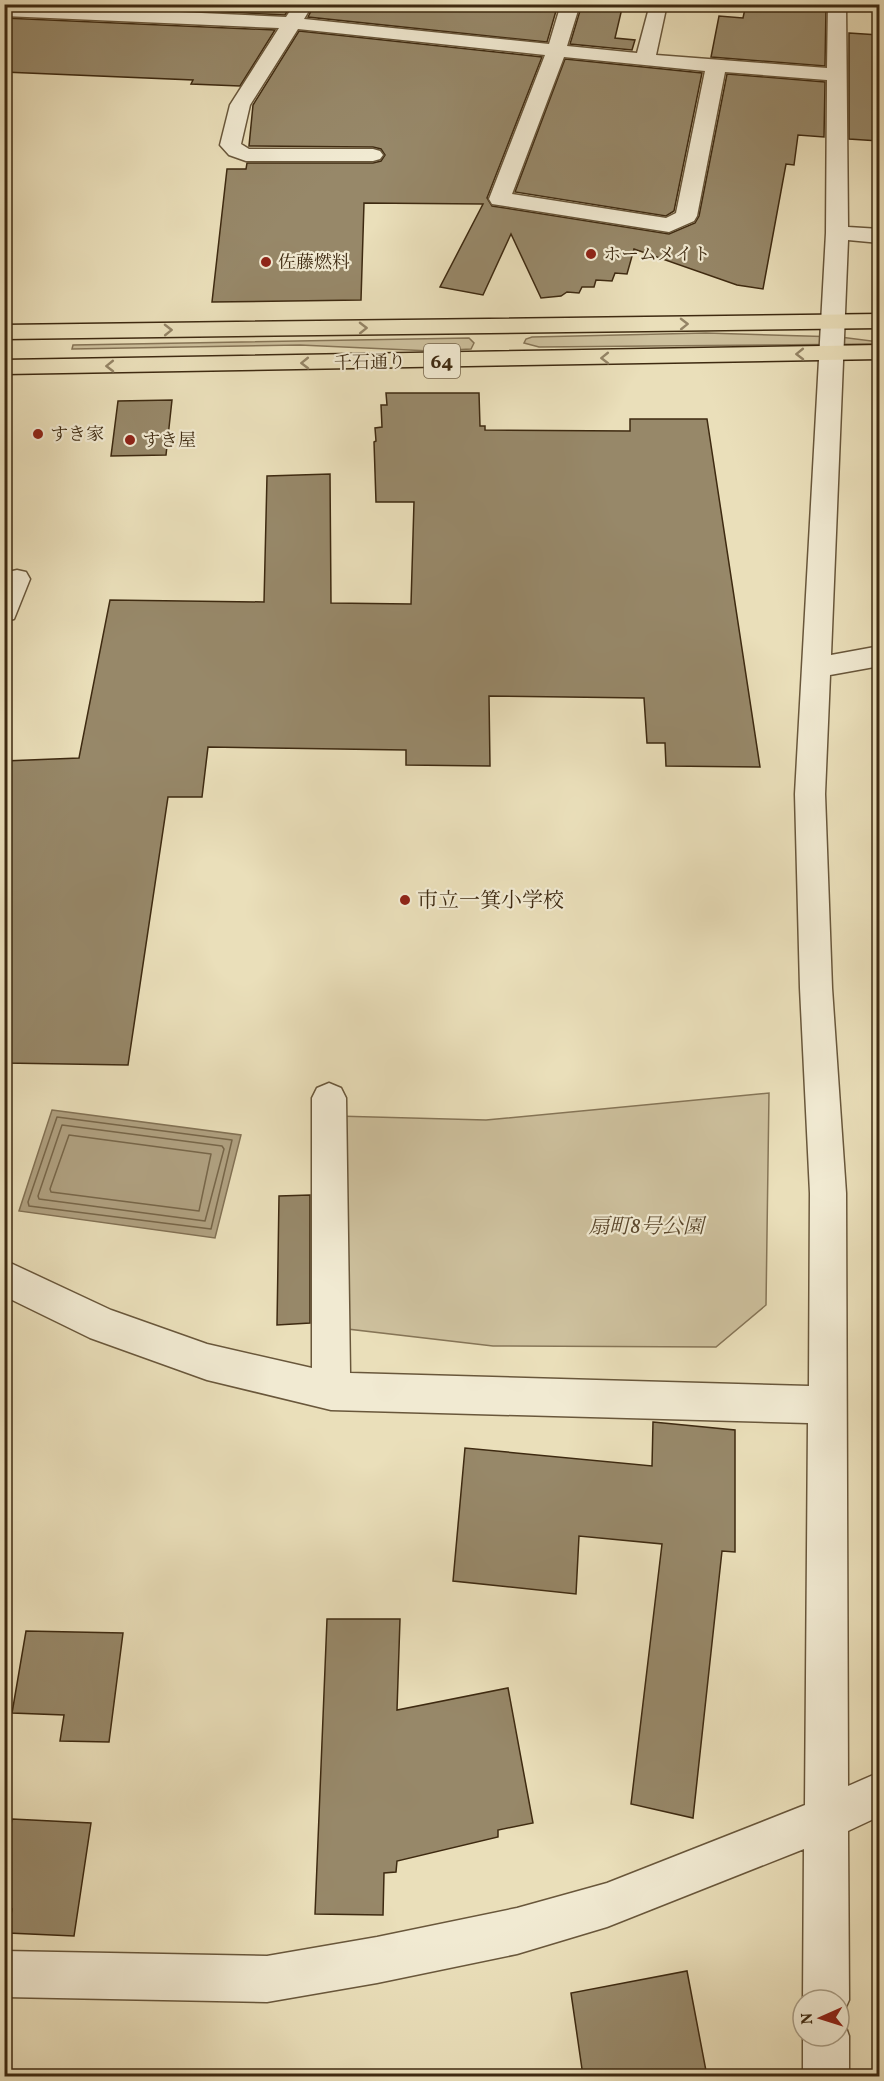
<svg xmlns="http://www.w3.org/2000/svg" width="884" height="2081" font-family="Vollkorn,'Noto Serif JP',serif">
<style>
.green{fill:#cdc09d;stroke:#867557;stroke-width:1.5}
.water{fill:#b0a181;stroke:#827154;stroke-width:1.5}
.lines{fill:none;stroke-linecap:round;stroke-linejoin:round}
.shore{stroke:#776649;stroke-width:1.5}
.building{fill:#978869;stroke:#3e2a11;stroke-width:1.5}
.minor-casing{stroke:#69573b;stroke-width:3}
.primary-casing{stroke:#3e2a11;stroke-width:3}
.minor{fill:#f1ead2;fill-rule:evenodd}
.primary{fill:#eadfba;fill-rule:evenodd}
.oneway{stroke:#948466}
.poi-dot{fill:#8f2418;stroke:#f1ead2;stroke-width:2}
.labels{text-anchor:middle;stroke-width:4.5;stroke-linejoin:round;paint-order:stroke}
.far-poi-label{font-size:18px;fill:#3e2a11;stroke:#f1ead2;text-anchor:start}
.far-street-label{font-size:18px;fill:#3e2a11;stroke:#f1ead2}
.shield{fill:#f1ead2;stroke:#74644b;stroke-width:1.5}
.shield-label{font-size:20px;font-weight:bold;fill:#3e2a11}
.poi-label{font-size:21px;fill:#3e2a11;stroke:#f1ead2;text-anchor:start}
.park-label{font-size:21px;font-style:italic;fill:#5b482d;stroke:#f1ead2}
</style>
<rect width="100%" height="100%" fill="#eadfba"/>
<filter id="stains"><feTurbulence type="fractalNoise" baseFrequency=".00333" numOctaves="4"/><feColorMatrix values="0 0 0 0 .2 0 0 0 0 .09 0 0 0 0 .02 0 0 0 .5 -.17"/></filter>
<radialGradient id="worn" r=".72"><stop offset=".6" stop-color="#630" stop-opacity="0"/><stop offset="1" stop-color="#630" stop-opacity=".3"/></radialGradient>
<path class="green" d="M706,333L840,337L880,342L879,344L539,347L524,343L526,339L532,337Z
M469,338L474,343L471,349L431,351L300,345L72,349L73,345Z
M769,1093L766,1305L716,1347L493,1346L339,1328L336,1116L486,1120Z"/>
<path class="water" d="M52,1110L241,1135L215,1238L19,1211Z"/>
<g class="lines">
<path class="shore" d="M57,1117L232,1140L211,1229L29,1206L28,1202Z
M62,1125L222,1146L224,1149L205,1221L39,1199L38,1196Z
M69,1135L211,1154L199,1211L51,1192L50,1189Z"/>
</g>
<path class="building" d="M64,4H292L285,15Z
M309,4H558L547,42L308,17L312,9Z
M582,4H623L615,38L635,40L632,50L570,44Z
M746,4L826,7L825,66L711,57L719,16L743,18Z
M4,18L275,30L240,86L191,84L193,80L4,72Z
M299,31L542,57L487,198L492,206L669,234L695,223L699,216L727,74L825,82L824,137L798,135L794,165L786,164L763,289L737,285L634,249L627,274L615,273L612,281L596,280L594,287H582L579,293L567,292L561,296L541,298L511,234L483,295L440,287L483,204L364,203L361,300L212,302L227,169H246L247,163H373L381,161L385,155L381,149L373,147L249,146L253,105Z
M849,33L879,35V141L849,139Z
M565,59L702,73L674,211L666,216L515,192Z
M386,393H479L480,426H485V430L630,431V419H707L760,767L666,766L665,743H647L644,698L489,696L490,766L406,765V750L208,747L202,797H168L128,1065L4,1063V761L79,758L110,600L264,602L267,476L330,474L331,603L411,604L414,502H376L374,442L376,441L375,428L382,427L381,405H387Z
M172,400L166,455L111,456L118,401Z
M310,1195V1323L277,1325L279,1196Z
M653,1422L735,1430V1552L722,1551L693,1818L631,1804L662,1544L579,1536L576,1594L453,1581L465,1448L652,1466Z
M327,1619H400L397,1710L508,1688L533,1823L498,1830V1837L397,1861L396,1872L384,1873L383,1915L315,1914Z
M26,1631L123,1633L109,1742L60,1741L64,1715L12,1713Z
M12,1819L91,1823L74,1936L8,1933L12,1909H4V1864Z
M687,1971L707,2076H583L571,1993Z"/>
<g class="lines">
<g class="minor-casing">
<path id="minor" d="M4,4L286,17L294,5L306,4L310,9L304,19L549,44L561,4H580L567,46L637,53L649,8L646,4H667L656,55L827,68L828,4H846L848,227L880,229V243L848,240L831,655L880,646V666L830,675L825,794L832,988L846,1193L848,1786L880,1772V1816L848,1831L849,2000L842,2016L839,2018V2000H803L804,1849L607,1927L517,1954L377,1983L267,2002L4,1997V1951L267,1956L377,1937L517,1908L607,1883L805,1805L808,1423L331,1410L207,1380L90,1338L4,1296V1260L111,1310L207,1344L312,1368V1098L317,1088L329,1083L341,1088L346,1098L350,1373L809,1386L810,1193L800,988L795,794L826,233L827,80L725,72L697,216L694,221L669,232L492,204L489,199L545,55L298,29L250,105L241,144L249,149H373L380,151L383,155L380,159L373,161H246L229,155L220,145L230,105L279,28L4,16ZM564,57L705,71L676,213L666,218L512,194Z
M17,570L26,572L30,579L14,619L4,621V578L8,572Z
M839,2018L843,2019L849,2036V2076H803V2035L839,2036Z"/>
</g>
<g class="primary-casing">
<path id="primary" d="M880,314V328L4,339V325Z
M880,345V359L4,374V360Z"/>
</g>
<use href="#minor" class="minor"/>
<use href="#primary" class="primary"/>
</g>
<defs><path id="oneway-chevron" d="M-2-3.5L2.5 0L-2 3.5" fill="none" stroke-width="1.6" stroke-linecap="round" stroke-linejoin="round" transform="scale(1.5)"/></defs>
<g class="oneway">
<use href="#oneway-chevron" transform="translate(684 324) rotate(-1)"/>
<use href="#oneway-chevron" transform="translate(363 328) rotate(-1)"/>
<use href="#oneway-chevron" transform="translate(168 330) rotate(-1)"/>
<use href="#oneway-chevron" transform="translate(800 354) rotate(179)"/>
<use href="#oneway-chevron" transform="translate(605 358) rotate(179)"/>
<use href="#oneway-chevron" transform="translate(305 363) rotate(179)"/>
<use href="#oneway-chevron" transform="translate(110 366) rotate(179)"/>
</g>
<g class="poi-dot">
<circle cx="591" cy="254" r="6"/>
<circle cx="266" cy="262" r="6"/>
<circle cx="38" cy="434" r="6"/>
<circle cx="130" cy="440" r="6"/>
<circle cx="405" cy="900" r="6"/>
</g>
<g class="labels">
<g class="far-poi-label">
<text x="603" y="260">ホームメイト</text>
<text x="278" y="268">佐藤燃料</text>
<text x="50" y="440">すき家</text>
<text x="142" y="446">すき屋</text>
</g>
<g class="far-street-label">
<text transform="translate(370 362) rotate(-1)" y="6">千石通り</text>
</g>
<rect class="shield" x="424" y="344" width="36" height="34" rx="4.5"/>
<g class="shield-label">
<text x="442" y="368">64</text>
</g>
<g class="poi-label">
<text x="417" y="907">市立一箕小学校</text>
</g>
<g class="park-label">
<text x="646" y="1233">扇町8号公園</text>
</g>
</g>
<rect width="884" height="2081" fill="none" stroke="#eadfba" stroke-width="24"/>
<rect x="6" y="6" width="872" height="2069" fill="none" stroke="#3e2a11" stroke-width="3"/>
<rect x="12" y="12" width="860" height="2057" fill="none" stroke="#3e2a11" stroke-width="1.5"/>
<g transform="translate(821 2018) rotate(267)"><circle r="28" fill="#f1ead2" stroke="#a99d85" stroke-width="1.5"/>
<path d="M0-4.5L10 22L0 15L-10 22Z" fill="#8f2418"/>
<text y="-9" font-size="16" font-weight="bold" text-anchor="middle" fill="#3e2a11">N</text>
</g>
<rect width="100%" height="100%" filter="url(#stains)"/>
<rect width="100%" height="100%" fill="url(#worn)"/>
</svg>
